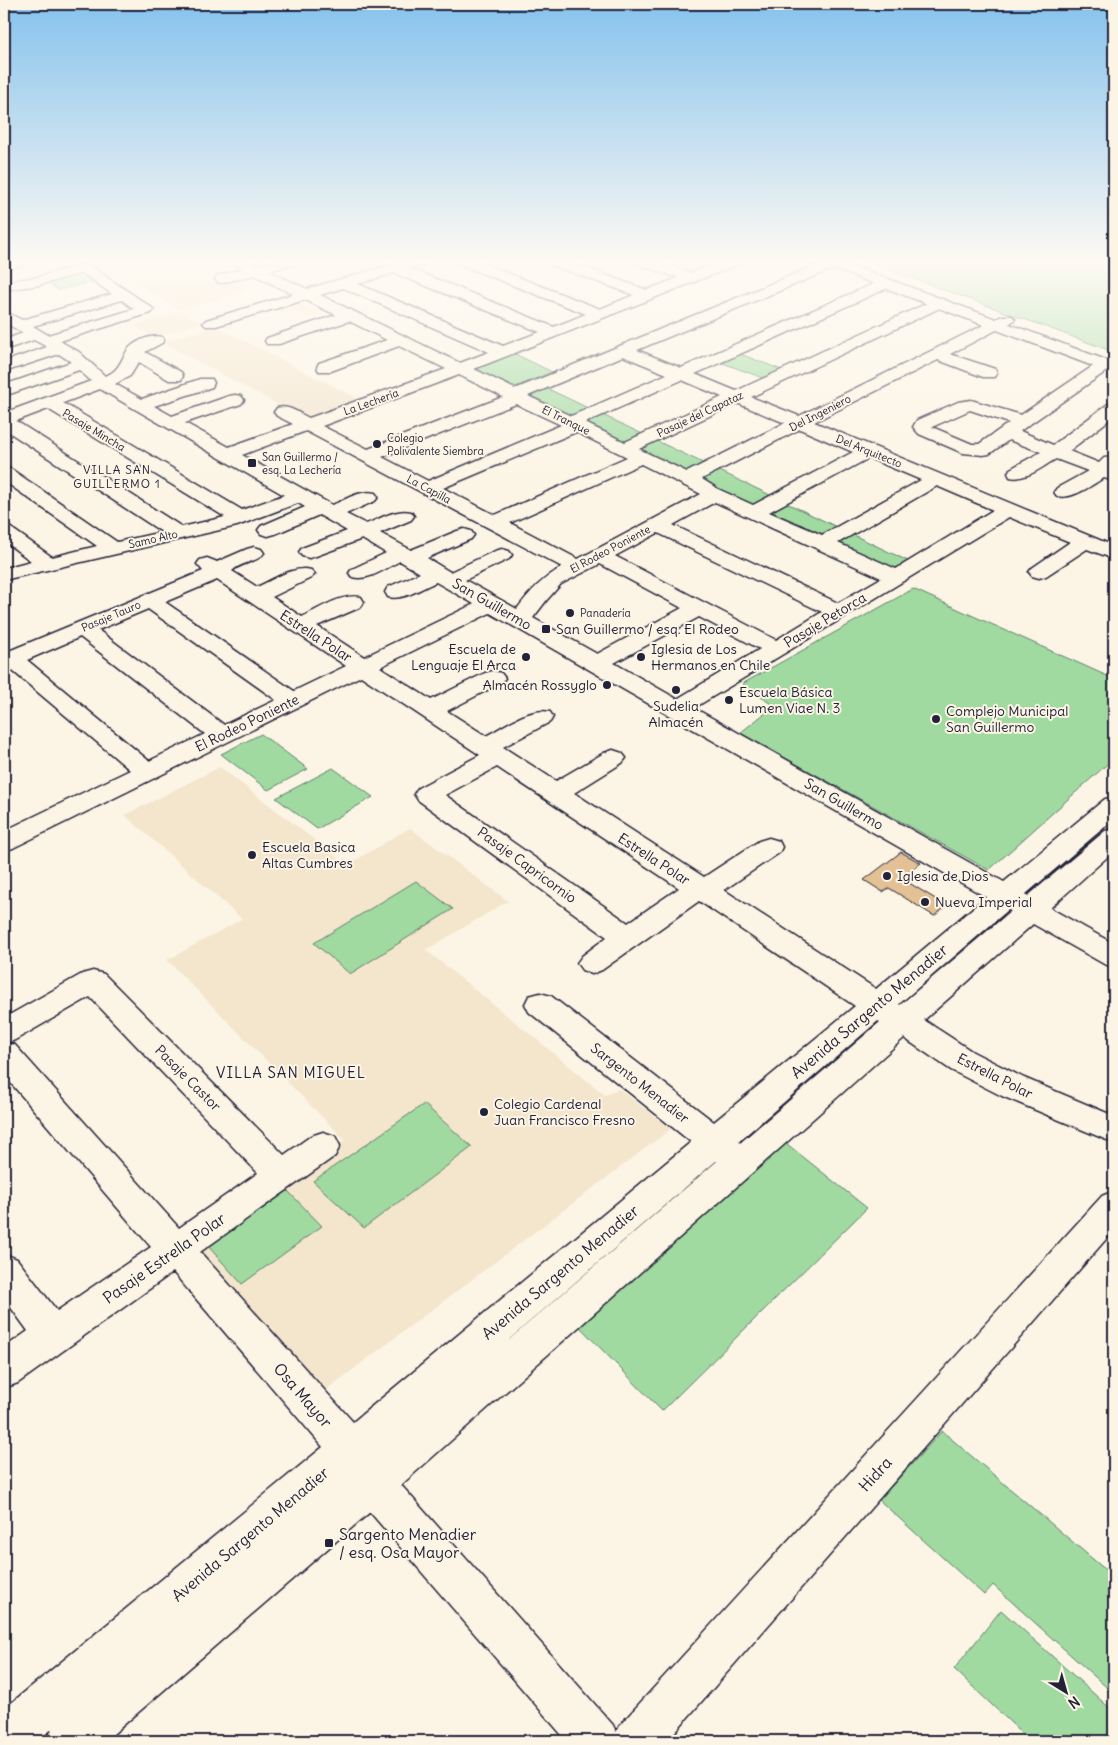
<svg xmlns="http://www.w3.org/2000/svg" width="1118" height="1745" font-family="Delius,sans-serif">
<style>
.built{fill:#f4e5cd}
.green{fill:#a0daa0;stroke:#617e6e}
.building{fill:#e3c195;stroke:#22223b}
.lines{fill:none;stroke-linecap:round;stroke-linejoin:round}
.minor-casing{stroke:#22223b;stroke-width:3}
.major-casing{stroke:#22223b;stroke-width:3}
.minor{fill:#fcf5e5;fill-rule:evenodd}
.major{fill:#fcf5e5;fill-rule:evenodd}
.poi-dot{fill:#22223b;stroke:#fcf5e5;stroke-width:2}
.labels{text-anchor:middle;stroke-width:4;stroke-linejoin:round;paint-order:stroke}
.far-street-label{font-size:11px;fill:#22223b;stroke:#fcf5e5}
.far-poi-label{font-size:11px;fill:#22223b;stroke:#fcf5e5;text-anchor:start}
.far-neighbourhood-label{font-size:12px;letter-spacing:1px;fill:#22223b;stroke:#fcf5e5}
.street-label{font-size:14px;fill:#22223b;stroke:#fcf5e5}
.poi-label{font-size:14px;fill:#22223b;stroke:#fcf5e5;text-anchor:start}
.neighbourhood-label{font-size:15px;letter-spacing:1px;fill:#22223b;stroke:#fcf5e5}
.near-street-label{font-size:16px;fill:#22223b;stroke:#fcf5e5}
.near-poi-label{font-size:16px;fill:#22223b;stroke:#fcf5e5;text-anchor:start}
</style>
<rect width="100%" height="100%" fill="#fcf5e5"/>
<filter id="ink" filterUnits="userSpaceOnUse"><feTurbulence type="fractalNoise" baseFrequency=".02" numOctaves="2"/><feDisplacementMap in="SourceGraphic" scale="10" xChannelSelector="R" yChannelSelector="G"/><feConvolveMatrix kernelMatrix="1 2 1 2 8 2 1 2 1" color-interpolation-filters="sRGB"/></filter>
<g filter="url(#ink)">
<path class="built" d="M99,260H183L247,290L180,310Z
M351,260H409L377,270Z
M299,303L320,314L308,317L293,310L283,313L277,310Z
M182,312L201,323L155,337L134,326Z
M215,326L361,400L306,420L162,342Z
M220,767L347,865L410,828L508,901L426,950L605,1095L619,1089L671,1129L322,1393L193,1247L345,1140L167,960L242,919L125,815Z"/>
<path class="green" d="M863,260H1114V352Z
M83,271L97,281L58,290L47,282Z
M513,353L552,372L515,387L481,372L478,368L481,365Z
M740,354L782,370L763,378L720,362Z
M542,386L910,562L894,571L768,513L525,393Z
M913,589L1114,679V758L989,870L740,733L774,706L742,684Z
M261,734L308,769L268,790L221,754Z
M333,768L373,797L317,829L276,798Z
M416,881L453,909L350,974L314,943Z
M424,1104L472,1147L364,1228L313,1181Z
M782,1140L867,1208L662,1411L573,1320Z
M285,1188L322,1226L242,1284L206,1244Z
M942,1431L1114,1577V1694L993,1585L984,1595L879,1500Z
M1001,1610L1114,1712V1741H1030L954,1669Z"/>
<path class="building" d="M901,852L921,863L901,878L947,906L934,916L889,888L883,892L864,880Z"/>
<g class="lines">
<g class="minor-casing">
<path id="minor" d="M4,260H30L28,263L7,269L4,268Z
M228,260H246L257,265L277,260H300L298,263L269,271L307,289L407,260H429L427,263L409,268L554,327L586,314L456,263L454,260H474L600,309L634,295L546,263L544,260H564L647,290L678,278L635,263L633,260H654L691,273L724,260H744L742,263L474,369L515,389L829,260H839L841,263L839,266L637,350L681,368L882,280H892L894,283L892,286L695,374L736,391L934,300H944L947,303L944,306L751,397L799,416L1002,316H1012L1015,319L1012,322L950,354L995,369L997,373L995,377H983L938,360L814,422L1114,546V559L1087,549L1046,576L1039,578L1032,576L1029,572L1032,568L1070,542L1009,517L694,708L1004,882L1105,799L1114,797V819L1026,894L1028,896L1105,831L1114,828V851L1050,908L1114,944V967L1104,964L1033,924L924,1020L973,1052L1024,1078L1114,1116V1143L1002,1096L951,1070L904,1038L401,1485L613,1725L616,1732L620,1725L1102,1196L1114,1191V1230L667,1741H567L370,1512L105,1741H47L52,1729L37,1741H4V1709L323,1447L173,1272L18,1383L4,1388V1348L28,1331L4,1298V1254L17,1259L57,1311L151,1247L4,1075V1018L82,974L93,971L104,974L284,1155L311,1136L323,1132L335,1136L340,1146L335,1156L200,1252L353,1422L691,1142L529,1012L525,1004L529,996L540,993L551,996L714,1122L855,1006L699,901L602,970L592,974L582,970L577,963L582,956L607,937L418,800L414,794L418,788L480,755L361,676L13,848L4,851V831L130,770L8,667L4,668V653L203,571L197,564L200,560L207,558L217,562L247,549L254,547L261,549L264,553C257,563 241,562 232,571L257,587C273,580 294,565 311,570L315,574L311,578L272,597L302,617C319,609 342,593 361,597L364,602L361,607L317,626L364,657L474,604L436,582C421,588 404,601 388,597L385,592L388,587L420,573L400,561C386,568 368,582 352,577L349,573L352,569L386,553L362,539L316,556L309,558L302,556L299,552L302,548L347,531L319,515L275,534L268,536L261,534L258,530L261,526L305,507L298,503L237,526L4,580V568L31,561L4,541V526L11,528L52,557L97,546L4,481V467L11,469L117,542L162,532L4,429V413L91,381L79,370L4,396V385L71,362L59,354L4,372V362L47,347L34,340L4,350V340L23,333L4,322V311L22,320L112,294L82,273L39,285L4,290V282L38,277L84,264L89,265L151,307L154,310L151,313L60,341L79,352L105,376C119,371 120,362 127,351C133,342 151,334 162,337L164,340L162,343L145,352L181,372L183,376L181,380H169L139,362L130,376L115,384L142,399L200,379H212L214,383L212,387L154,406L172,416L229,396L235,395L241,396L244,400L241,404L185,423L229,447L293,424L277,416L274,412L277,408C289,405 298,413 309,418L446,369L399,346L331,371H319L317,367L319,363L387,340L349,321L279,344H267L265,341L267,338L336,315L305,300L216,326H206L203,323L206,320L293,294L254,275L222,283L217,282L215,279L217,276L242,269ZM394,273L540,332L503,346L358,284ZM343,288L489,352L460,363L320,295ZM122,300L134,309L48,335L33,326ZM623,356L667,374L571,416L528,396ZM459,375L503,397L368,449L322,426ZM682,380L722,397L625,442L585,423ZM100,389L284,495L242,510L63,403ZM737,403L785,423L687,472L639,449ZM516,404L561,425L428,481L382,457ZM48,409L225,517L182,527L16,421ZM800,429L853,452L753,505L718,489L702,479ZM306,431L562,567C543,578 530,591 517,609L465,580L509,559L512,555L509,551L502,549L495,551L450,572L427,558L471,539L474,535L471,531L464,529L457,531L411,550L380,533L411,520L414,516L411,512C396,508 380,519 366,524L346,514L375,501L378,497L375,493C361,489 345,500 332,505L242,455ZM576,432L627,457L495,515L443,488ZM869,458L921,480L822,535L769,512ZM641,464L701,494L578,559L510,523ZM937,486L993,510L896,569L838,543ZM715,502L881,578L838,603L673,525ZM658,533L822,612L776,640L615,556ZM600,564L682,608L597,654L533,618L546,601L561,584ZM217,580L346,666L294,691L165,602ZM148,609L276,700L224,725L98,630ZM490,613L986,897L876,989L724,890L779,853L782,847L779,841L769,838L759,841L704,877L574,793L622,763L626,758L622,753L613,750L604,753L556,781L503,747L550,722L553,717L550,712C529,707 504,727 486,736L447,711L501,683L505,678L501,673L493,671L485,673L431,700L380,667ZM699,617L760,649L677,699L614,663ZM80,637L205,734L149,761L27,660ZM497,767L679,888L628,923L445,795ZM1008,910L1011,911L900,1005L899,1004ZM90,997L258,1173L179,1228L15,1045L7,1043L15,1040ZM878,1021L880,1022L740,1143L739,1141ZM716,1161H717L455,1386Z
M1105,360L1111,362L1113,365L1111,368L1020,431L1053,445L1108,404L1114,403V416L1069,451L1099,463L1104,458L1114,457V481L1104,478C1091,485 1073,500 1057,496L1054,492L1057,488L1088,471L1056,459C1043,466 1026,481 1010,477L1008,473L1010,469L1041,452L1009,440L989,454L983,455L963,453L919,434L913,427L917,420L958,402L971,400L1021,415L1099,362ZM970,410L1009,423L979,444H972L932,427Z"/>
</g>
<g class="major-casing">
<path id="major" d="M817,260H837L1114,363V374L819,263Z"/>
</g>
<use href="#minor" class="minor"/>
<use href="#major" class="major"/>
</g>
</g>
<linearGradient id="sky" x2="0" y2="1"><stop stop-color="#86c2ed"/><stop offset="0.52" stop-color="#fefaf3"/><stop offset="1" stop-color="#fefaf3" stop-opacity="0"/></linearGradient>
<rect width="1118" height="504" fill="url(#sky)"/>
<g class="poi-dot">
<circle cx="377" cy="444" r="5"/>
<rect x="247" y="458" width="10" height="10" rx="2.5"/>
<circle cx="570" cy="613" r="5"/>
<rect x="541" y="624" width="10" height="10" rx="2.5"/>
<circle cx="526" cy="657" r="5"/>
<circle cx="641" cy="657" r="5"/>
<circle cx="607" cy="685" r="5"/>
<circle cx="676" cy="690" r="5"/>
<circle cx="729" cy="700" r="5"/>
<circle cx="936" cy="719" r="5"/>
<circle cx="252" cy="855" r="5"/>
<circle cx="887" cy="876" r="5"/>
<circle cx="925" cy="902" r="5"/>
<circle cx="484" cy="1112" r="5"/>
<rect x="324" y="1538" width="10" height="10" rx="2.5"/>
</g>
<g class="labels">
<g class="far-street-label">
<text transform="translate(371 402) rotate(-20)" y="4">La Lechería</text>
<text transform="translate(820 413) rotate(-27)" y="4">Del Ingeniero</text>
<text transform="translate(700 414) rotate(-25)" y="4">Pasaje del Capataz</text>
<text transform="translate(566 420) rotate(26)" y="4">El Tranque</text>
<text transform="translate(94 430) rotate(31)" y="4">Pasaje Mincha</text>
<text transform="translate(869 451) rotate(22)" y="4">Del Arquitecto</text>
<text transform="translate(429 489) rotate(28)" y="4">La Capilla</text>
<text transform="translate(153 539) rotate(-13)" y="4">Samo Alto</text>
<text transform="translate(610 549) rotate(-28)" y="4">El Rodeo Poniente</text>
<text transform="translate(111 616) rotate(-23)" y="4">Pasaje Tauro</text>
</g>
<g class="far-poi-label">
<text x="387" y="442">Colegio<tspan x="387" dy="13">Polivalente Siembra</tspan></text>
<text x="262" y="461">San Guillermo /<tspan x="262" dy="13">esq. La Lechería</tspan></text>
<text x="580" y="617">Panadería</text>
</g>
<g class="far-neighbourhood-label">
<text x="117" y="474">VILLA SAN<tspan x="117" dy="14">GUILLERMO 1</tspan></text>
</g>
<g class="street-label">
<text transform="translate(492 604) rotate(30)" y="5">San Guillermo</text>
<text transform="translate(825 620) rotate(-31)" y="5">Pasaje Petorca</text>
<text transform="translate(316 636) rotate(33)" y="5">Estrella Polar</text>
<text transform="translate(247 723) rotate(-26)" y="5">El Rodeo Poniente</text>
<text transform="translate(844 804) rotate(30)" y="5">San Guillermo</text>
<text transform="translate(654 859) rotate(33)" y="5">Estrella Polar</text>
<text transform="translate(527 865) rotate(36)" y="5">Pasaje Capricornio</text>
<text transform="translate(995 1076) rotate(27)" y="5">Estrella Polar</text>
<text transform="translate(188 1078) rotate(45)" y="5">Pasaje Castor</text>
<text transform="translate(640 1083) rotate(38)" y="5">Sargento Menadier</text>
</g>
<g class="poi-label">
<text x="556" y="634">San Guillermo / esq. El Rodeo</text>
<text x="516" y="654" text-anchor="end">Escuela de<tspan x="516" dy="16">Lenguaje El Arca</tspan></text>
<text x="651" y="654">Iglesia de Los<tspan x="651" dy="16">Hermanos en Chile</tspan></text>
<text x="597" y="690" text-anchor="end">Almacén Rossyglo</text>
<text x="739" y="697">Escuela Básica<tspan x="739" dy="16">Lumen Viae N. 3</tspan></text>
<text x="676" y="711" text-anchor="middle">Sudelia<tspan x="676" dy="16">Almacén</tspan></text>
<text x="946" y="716">Complejo Municipal<tspan x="946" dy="16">San Guillermo</tspan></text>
<text x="262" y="852">Escuela Basica<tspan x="262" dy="16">Altas Cumbres</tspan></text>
<text x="897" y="881">Iglesia de Dios</text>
<text x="935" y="907">Nueva Imperial</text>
<text x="494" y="1109">Colegio Cardenal<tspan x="494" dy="16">Juan Francisco Fresno</tspan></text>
</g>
<g class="neighbourhood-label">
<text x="291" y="1078">VILLA SAN MIGUEL</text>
</g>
<g class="near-street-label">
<text transform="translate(869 1011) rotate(-40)" y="6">Avenida Sargento Menadier</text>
<text transform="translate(164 1258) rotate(-35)" y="6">Pasaje Estrella Polar</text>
<text transform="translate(560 1272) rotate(-40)" y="6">Avenida Sargento Menadier</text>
<text transform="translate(303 1395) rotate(49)" y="6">Osa Mayor</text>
<text transform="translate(875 1474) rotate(-48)" y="6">Hidra</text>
<text transform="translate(250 1534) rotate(-40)" y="6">Avenida Sargento Menadier</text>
</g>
<g class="near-poi-label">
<text x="339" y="1540">Sargento Menadier<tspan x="339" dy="18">/ esq. Osa Mayor</tspan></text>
</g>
</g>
<rect width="1118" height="1745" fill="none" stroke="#fcf5e5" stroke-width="20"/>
<rect x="10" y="10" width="1098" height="1725" fill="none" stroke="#22223b" stroke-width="2" filter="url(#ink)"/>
<g transform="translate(1066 1692) rotate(143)" stroke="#fcf5e5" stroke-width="4" paint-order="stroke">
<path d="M0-4L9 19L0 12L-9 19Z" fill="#22223b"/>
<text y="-8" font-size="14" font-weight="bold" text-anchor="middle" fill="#22223b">N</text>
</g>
</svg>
